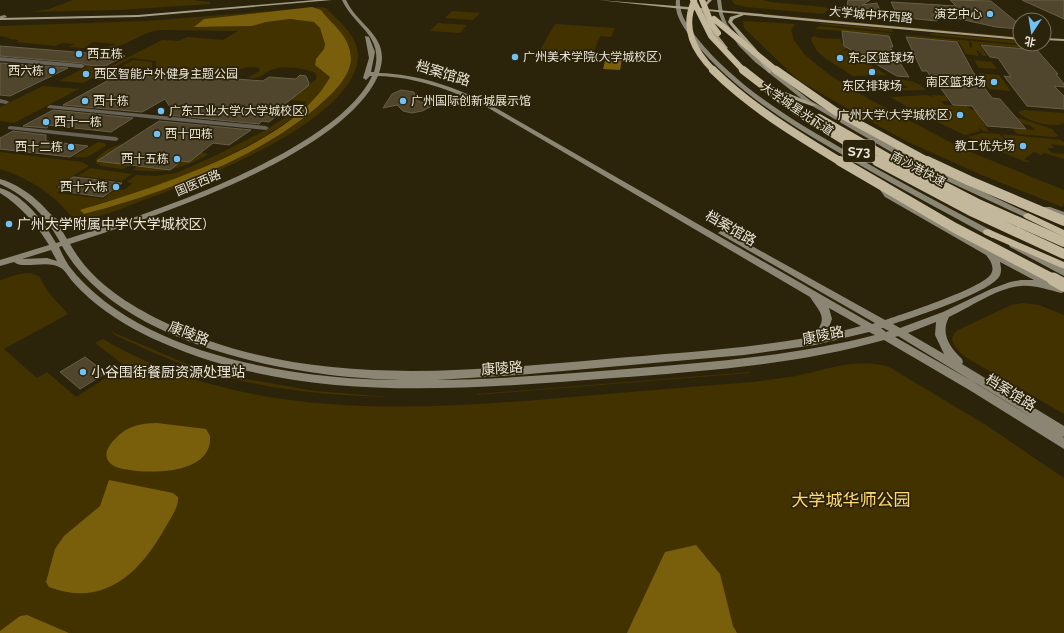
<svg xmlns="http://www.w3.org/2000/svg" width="1064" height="633" font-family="Raleway,'Noto Sans SC',sans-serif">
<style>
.green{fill:#423200;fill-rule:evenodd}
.water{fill:#795f0b}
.building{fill:#4f462d;stroke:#695f46}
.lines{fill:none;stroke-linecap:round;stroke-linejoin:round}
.street{fill:#666257;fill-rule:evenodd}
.secondary{fill:#8b8573;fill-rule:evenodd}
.primary{fill:#a89f88;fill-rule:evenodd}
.highway{fill:#c3b89c;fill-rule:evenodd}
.highway-bridge-far3{stroke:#c3b89c;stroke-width:6}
.highway-bridge-far2{stroke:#c3b89c;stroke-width:8}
.highway-bridge-far1{stroke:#c3b89c;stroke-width:10}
.highway-bridge{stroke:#c3b89c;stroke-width:13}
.poi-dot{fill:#72c1f5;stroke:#2c230b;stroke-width:1.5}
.labels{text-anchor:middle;stroke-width:3.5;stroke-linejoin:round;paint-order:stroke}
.far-poi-label{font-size:12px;fill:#ebe6d8;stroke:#2c230b;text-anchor:start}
.far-street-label{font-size:12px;fill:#ebe6d8;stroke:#2c230b}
.shield{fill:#2c230b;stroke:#b2ac9a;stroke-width:1}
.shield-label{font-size:13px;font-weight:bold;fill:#ebe6d8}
.street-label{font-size:14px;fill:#ebe6d8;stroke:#2c230b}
.poi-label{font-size:14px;fill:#ebe6d8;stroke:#2c230b;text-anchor:start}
.near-park-label{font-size:17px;fill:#ffd973;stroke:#2c230b}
</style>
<rect width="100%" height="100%" fill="#2c230b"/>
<path class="green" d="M73,0H193L210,2V4L119,10L31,12L49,9Z
M732,0H763L770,2L824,7L829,9L823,14L746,7L734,4Z
M321,7L326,8C339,22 359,36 358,57C355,121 196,182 144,200C125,207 102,218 81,219C70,219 65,208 58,202C41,186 21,176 0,169V152L82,162L89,166L55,187L62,189L57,193L103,199L116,189L124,190L133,183L127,182L136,175L156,176L176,173L217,155L268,129L307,102L290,100L316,79L317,76L315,73C305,68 284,66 274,69C261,73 264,79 247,78L260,71L259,68C248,65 240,70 229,72C215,75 167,78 156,70V61L132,58L83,83L59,81L88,66L109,67L162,40L179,41L187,37L223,40L238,31L159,30C139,33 122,50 101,49L116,44L93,42L84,48L69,47L75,44L62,43L56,46L16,42L19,40L9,39L10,38L0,36V26L146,21ZM312,7L321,10C333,25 351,37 351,59C350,74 339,86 330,95C274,154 161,194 84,214L80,211C98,202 120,199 138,193C190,175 306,128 330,77L315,65L316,59L324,49L325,44L320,28L315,22L310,21L290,19L266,22L252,26L195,27L204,19Z
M452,11L480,13L473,20L445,18Z
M733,11L1020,37V39L733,12Z
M743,21L795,24L791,30L794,40L805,55L831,76L869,99L963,149L1064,190V204L1062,207L984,176L906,141L841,105L798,80L744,28Z
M438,23L467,25L460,33L430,31Z
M820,23L892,29L893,32L818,24Z
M555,24L615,28L611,37L600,36L593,54L540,50Z
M819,26L889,33L894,35L815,29Z
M930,33L1020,41V44L931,35Z
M906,35L1036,47L1039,49L979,44L987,56H983L980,52L972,48V43L969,41L970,47L976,50L979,56L966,54L959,42L905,36Z
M816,36L817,38L841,39V42L850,47L839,52L847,50L887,75L853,76L826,59L817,51L811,40L812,37Z
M133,60L152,62V68L122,66Z
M974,60L992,62L997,69L979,68Z
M978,73L999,75L1011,91L989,89Z
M881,79C894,79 917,78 926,90L878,91L872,88H908C895,77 889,86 881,79Z
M43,86L79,89L14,123L0,121V107Z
M928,95L933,98L931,95L957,96L956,98H946L948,101H941L944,105L966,106L973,110L1008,113L989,122L982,121L989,132L983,131L978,127L980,131L965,135L920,114L890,97Z
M1023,110L1064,113V123C1053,129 1026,121 1018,112Z
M1016,117L1052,129L1058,136L1054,137L1017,134L1012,128L1035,130L1031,126L1008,119Z
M983,133L1000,134L1006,142L990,147L968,137Z
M1002,134L1061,140L1064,142V146L1051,144L1054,148H1047L1052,153L1064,154V159L1044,153L1041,155L1034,152L1024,159L1031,162H1026L992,148L1009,143Z
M98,142L105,143L106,146L87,157H73Z
M124,144L98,161L129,165L123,169L101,166L96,163V159C104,151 113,145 124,144Z
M195,151L208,154L204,157C174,171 166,173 132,170L138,166L181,161Z
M90,168L132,174L122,181L78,176Z
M30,273L39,276L48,292L68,314L4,349L37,378L47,372L76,397L125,366L95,343L103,339C241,420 408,411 561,398C625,392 689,387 753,382C768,380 782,378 796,376C828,369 858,357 889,367L986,425L1064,478V633H0V280L19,274Z
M1023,303L1039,305L1064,315V414L965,357C957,350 945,339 958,330L1011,305Z
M110,331L187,364L224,375L315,391L391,397C308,396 221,384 145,349C134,343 118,338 110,331Z
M750,372V373L477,395V394Z"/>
<path class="water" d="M312,7L321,10C333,26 351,36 351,60C350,75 336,90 325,100C264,157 164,193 84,214L80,210C150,189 294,145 330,77L315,65L316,59L324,49L325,44L320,28L314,22L290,19L266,22L252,26L194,27L204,19Z
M607,53L623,54L620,70L603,69Z
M157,423L206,429L210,436C213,473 154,474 130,470C123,469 115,468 110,463C102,455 109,445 115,439C127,426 140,423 157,423Z
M109,480L173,493L178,497C179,507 170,519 165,528C140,573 104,608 49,587L46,582L55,549L64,536L100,506Z
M696,545L720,574L733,626L737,633H627L665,552Z
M27,615L69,633H0V631L20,616Z"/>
<path class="building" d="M848,0H870L862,5L877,3L882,16L837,12V8L847,7Z
M950,0L991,1L1020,25V29L996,27L933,13L937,21L898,17L891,2L956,6Z
M1022,0H1064V19Z
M842,31L889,36L893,47H890L909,77L897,76L844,46Z
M906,37L957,42L973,72L992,98L1000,99L1026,129L987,126L972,106L953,105L937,83H934L927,71H922Z
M981,45L1037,50L1058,74H1056L1064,84V87L1054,86L1064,96V109L1027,106L1004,76L1011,77L998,58L990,57Z
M0,46L125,56L105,66L86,65L82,63L0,56Z
M0,63L68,68L10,96L0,95Z
M118,69L147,71L140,75L203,80L209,77L263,81L269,77L296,79L300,75L306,76L309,83L308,86L276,111L281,112L269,122L262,121L259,124L168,115L173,112L165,99L142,112L63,105L109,80L98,79Z
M401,90L414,92L416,100L432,106L422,111L412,113L403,111L397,105L383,108L392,94Z
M53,110L133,118L111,132L48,125L47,128L23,126Z
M159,121L251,130L229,145L213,143L189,162L181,161L170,170L97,161Z
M13,131L46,135V141L88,146L70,157L0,149V138Z
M73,177H75L122,183L103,197L60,191L65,188L58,187Z
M85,357L106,373L80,389L60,372Z"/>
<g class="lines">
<path class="street" d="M0,57L82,64L85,66L82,68L0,61Z
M0,99L8,101L9,102L6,104L0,103Z
M50,105L266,126L269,128L266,130L48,108L47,107Z
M10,126L116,137L119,139L116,141L8,129V127Z"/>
<path class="secondary" d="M342,0H346C359,28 392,36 379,73C418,74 455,87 489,104L872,324L875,323L718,233L722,230L725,231L885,320C903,314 983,288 991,274C995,267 990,260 986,255L885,197L880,190L884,188L891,193L964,236L1049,281L1050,284L1064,288V292L1061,293C1048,290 1035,285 1021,286C997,288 971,307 949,317C940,334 950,347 962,359L963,362L962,364L1064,426V437L1062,436L1064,438V449L971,391L884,340C796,365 704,371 613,378C463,389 305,405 163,343C137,332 111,317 89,298C84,293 78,288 73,282C69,278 66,271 61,268C48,259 22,270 14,262L0,266V260L49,245C36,224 21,206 0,193V188C24,195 44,222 56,243L60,242C45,215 28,197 0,184V179C15,183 31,194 42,205C48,211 52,217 61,221C77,228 99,222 116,220L120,222C187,200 342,142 372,76H370L366,80L363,78L369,58L365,36L369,37L375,52L371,72H374C385,35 355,28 342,0ZM378,76C416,77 451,90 485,106L810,297C821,314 829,318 812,337C744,349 675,353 606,359C457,372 300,389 162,321C125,303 90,280 70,244C151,218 341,157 378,76ZM110,225L67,239L59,226L83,229ZM62,246C119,348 304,380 410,380C303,381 139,357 69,266C65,260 62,254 59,247ZM51,250L57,261L47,258L22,259ZM1000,262L1034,280H1021L1010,282L991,289L943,312L900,328L893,324C915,317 988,293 999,277C1002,272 1001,268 1000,262ZM829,308L861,326L826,335L832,319ZM936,322L935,335L944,354L908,333ZM881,328H883L889,331L886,332ZM869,332L875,335C790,357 702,363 614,370C555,374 495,380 436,380L518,375L744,355L815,345ZM898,336L1033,418L979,385L895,337Z
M676,0H680C679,15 688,26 697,38C735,85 788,118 841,148C892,178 945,206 998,234L999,236L998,238H992C940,209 887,182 836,151C784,121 731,88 693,40C684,28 674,16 676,0Z
M717,0H721L723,14L727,24L743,44L759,60L811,101L923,163L1040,219L1039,221H1033L917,167L807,103L755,62L739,46L723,24L719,14Z
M5,15L7,17L0,19V16Z
M1044,207H1050L1064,212V217L1044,211Z
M1013,242L1064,269V276L1010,247L1009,245L1010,243Z"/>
<path class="primary" d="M315,0H332L138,17L0,20V18L138,15Z
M598,0L702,8V6L708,0H712L706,6V9L1020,38V40L744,15L734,19L732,22L756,49L772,71L769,73L728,22L730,17L740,14L707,11L713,29L728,48L725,50L708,29L702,11Z
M1044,38L1064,39V41L1044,40Z
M764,85H768L817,105L812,106L780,95L764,87Z"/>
<path class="highway" d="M1028,213L1064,230V237L1025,218L1023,216L1025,214Z
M988,229L1064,262V269L984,234L983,232L984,230Z"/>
<path class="highway-bridge-far3" d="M693,0L711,36L744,71
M702,0L712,25L718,33
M694,1C682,29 694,51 714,71
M714,19L777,71"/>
<path class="highway-bridge-far2" d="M713,70C750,107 797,135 841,162
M743,70L796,111L879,162
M776,70L835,111L929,162
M819,118L896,162"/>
<path class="highway-bridge-far1" d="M840,161L955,228L1055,280
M877,161L973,212L1064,254
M894,161L976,203L1064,242
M927,161L970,181L1064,221"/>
<path class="highway-bridge" d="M1053,279L1064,285"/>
</g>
<g class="poi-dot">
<circle cx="990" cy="14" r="4"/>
<circle cx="79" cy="54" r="4"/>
<circle cx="515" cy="57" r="4"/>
<circle cx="840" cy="58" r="4"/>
<circle cx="52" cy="71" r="4"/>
<circle cx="872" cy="72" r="4"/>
<circle cx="86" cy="74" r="4"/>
<circle cx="994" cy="82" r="4"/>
<circle cx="85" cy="101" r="4"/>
<circle cx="403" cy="101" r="4"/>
<circle cx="161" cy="111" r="4"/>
<circle cx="960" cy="115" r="4"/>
<circle cx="46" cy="122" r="4"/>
<circle cx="157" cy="134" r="4"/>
<circle cx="1023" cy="146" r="4"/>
<circle cx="71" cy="147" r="4"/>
<circle cx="177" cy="159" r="4"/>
<circle cx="116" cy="187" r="4"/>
<circle cx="9" cy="224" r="4"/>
<circle cx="83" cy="372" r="4"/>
</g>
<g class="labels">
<g class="far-poi-label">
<text x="982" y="18" text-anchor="end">演艺中心</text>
<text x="87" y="58">西五栋</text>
<text x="523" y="61">广州美术学院(大学城校区)</text>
<text x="848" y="62">东2区篮球场</text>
<text x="44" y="75" text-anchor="end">西六栋</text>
<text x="94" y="78">西区智能户外健身主题公园</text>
<text x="986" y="86" text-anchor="end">南区篮球场</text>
<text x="872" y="90" text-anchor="middle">东区排球场</text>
<text x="93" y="105">西十栋</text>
<text x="411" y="105">广州国际创新城展示馆</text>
<text x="169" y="115">广东工业大学(大学城校区)</text>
<text x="952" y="119" text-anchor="end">广州大学(大学城校区)</text>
<text x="54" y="126">西十一栋</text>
<text x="165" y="138">西十四栋</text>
<text x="1015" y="150" text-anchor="end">教工优先场</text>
<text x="63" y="151" text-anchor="end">西十二栋</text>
<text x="169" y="163" text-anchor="end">西十五栋</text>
<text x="108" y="191" text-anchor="end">西十六栋</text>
</g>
<g class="far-street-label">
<text transform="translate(871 15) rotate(5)" y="4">大学城中环西路</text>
<text transform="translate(797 109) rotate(34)" y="4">大学城星光下道</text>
<text transform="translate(918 169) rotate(28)" y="4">南沙港快速</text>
<text transform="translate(198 183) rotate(-23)" y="4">国医西路</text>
</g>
<rect class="shield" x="843" y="140" width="32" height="22" rx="3"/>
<g class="shield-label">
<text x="859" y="156">S73</text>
</g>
<g class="street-label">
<text transform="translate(443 73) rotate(17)" y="5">档案馆路</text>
<text transform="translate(731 228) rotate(30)" y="5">档案馆路</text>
<text transform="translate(189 333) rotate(21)" y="5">康陵路</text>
<text transform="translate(823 335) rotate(-11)" y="5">康陵路</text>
<text transform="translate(502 368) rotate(-4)" y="5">康陵路</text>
<text transform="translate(1011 392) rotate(32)" y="5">档案馆路</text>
</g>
<g class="poi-label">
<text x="17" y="229">广州大学附属中学(大学城校区)</text>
<text x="91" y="377">小谷围街餐厨资源处理站</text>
</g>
<g class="near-park-label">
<text x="851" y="506">大学城华师公园</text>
</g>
</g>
<g transform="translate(1032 32) rotate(192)"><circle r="19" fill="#2c230b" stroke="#78715d"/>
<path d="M0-3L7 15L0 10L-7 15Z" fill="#72c1f5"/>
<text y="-6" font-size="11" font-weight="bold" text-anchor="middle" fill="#ebe6d8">北</text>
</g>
</svg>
